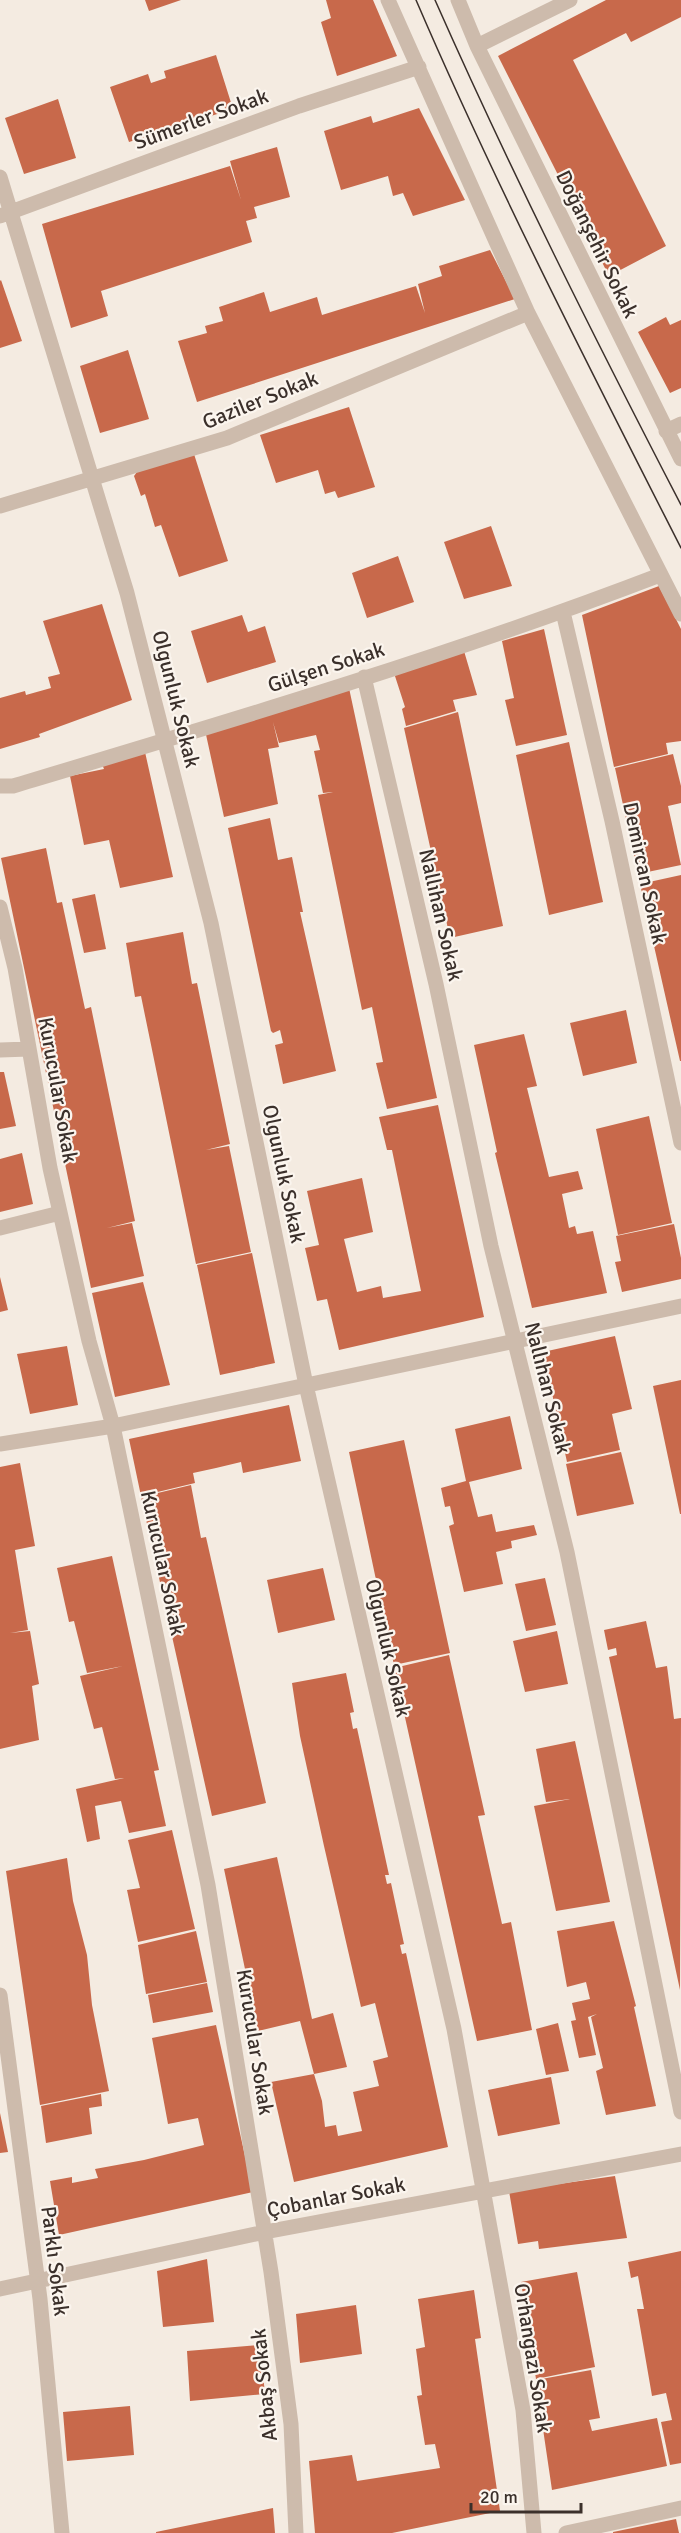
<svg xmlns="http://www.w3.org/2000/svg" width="681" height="2533" font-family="Signika,sans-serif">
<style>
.building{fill:#c8694b}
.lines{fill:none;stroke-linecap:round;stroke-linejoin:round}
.minor{stroke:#cdbbac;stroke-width:15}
.tram{stroke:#3b302b;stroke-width:1.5}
.labels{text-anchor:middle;stroke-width:4.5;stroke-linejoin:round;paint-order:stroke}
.street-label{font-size:21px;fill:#3b302b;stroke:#fbf5ee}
</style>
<rect width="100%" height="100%" fill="#f4ebe1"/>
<path class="building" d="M145,0H181L149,11Z
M326,0H373L397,56L337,76L321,22L331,18Z
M606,0H681V17L631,42L626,33L573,60L666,246L609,276L498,56Z
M216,55L233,109L129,142L110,87L148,74L151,83L166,78L164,71Z
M58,99L76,158L24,174L5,118Z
M419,108L465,200L413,216L403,193L393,196L388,176L341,190L324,131L371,116L373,123Z
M277,147L290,197L254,207L257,218L246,221L252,242L101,291L108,316L71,328L42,224L230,166L241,200L230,161Z
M490,250L515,299L197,402L178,341L207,333L205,326L223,321L219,307L264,292L270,312L317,297L322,315L416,286L425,313L418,284L442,276L439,266Z
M1,280L22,341L0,348V281Z
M666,317L670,325L681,320V388L670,393L638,332Z
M128,350L149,419L100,433L80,366Z
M349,407L375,487L338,498L335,491L325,494L318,470L276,483L260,435Z
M194,454L228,561L179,577L161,525L155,527L145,494L141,496L134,476L137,472Z
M491,526L512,586L464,599L444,542Z
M398,556L414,602L367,618L352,573Z
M659,586L681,629V741L666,743L668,754L614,767L582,615Z
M102,604L132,700L39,734L40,737L0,749V698L25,691L26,695L51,688L48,677L60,674L43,621Z
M242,615L248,632L265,626L276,662L207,683L191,631Z
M544,629L567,735L516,746L505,700L514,698L502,641Z
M464,651L477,695L453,700L456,711L406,726L402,709L405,707L394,673Z
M349,688L437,1098L387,1109L376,1063L383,1062L372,1007L362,1010L318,795L333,792L323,793L314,751L320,750L316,735L279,743L273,722L279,747L268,749L278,804L224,817L205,730Z
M458,712L503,926L450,938L404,728Z
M569,742L603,902L549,915L516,755Z
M145,752L173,877L120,888L109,840L84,845L70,776L104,769L102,764Z
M673,754L681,786V803L668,806L681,865L638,874L615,768Z
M270,818L278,860L292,857L303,912H300L336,1071L283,1084L275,1045L283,1043L280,1030L273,1033L271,1031L228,828Z
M46,848L57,903L62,902L85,1009L91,1007L135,1221L107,1228L132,1223L144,1276L91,1288L1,858Z
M681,875V1061H680L640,884Z
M95,894L106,949L84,953L72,899Z
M183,932L192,984L197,983L230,1144L206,1150L229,1146L251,1252L196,1264L141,996L135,997L126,943Z
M626,1010L637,1063L583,1076L570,1023Z
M524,1034L537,1086L527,1088L549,1177L578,1171L583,1189L562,1194L569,1228L575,1226L577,1234L593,1231L607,1293L532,1308L495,1153L497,1152L474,1045Z
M0,1072H4L16,1126L0,1129Z
M438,1105L484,1317L339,1350L327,1299L317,1301L305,1248L319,1245L307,1191L362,1178L373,1232L344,1239L357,1292L381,1286L383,1298L421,1291L392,1150H387L379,1117Z
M649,1116L672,1223L618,1235L596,1129Z
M22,1153L33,1204L0,1212V1159Z
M674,1224L681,1258V1279L622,1292L615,1262L621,1261L616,1236Z
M252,1253L275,1363L220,1375L197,1265Z
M0,1277L8,1310L0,1312Z
M143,1282L170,1385L115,1397L92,1293Z
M615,1336L632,1409L612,1414L620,1450L567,1462L543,1352Z
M67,1346L78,1405L30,1414L17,1354Z
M681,1380V1514H680L653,1386Z
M289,1405L301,1461L243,1473L241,1462L216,1468L193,1473L195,1483L141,1496L129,1439Z
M510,1416L522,1469L469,1482L478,1517L492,1514L496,1532L534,1525L537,1535L511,1541L512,1548L496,1552L503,1584L464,1592L449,1526L454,1524L450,1506L445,1507L441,1488L466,1481L455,1429Z
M404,1440L450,1653L394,1665L349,1452Z
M621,1452L634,1504L577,1516L566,1464Z
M20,1463L35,1546L15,1550L28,1630L10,1633L30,1631L39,1684L32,1686L39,1740L0,1749V1467Z
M191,1485L201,1538L206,1537L266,1803L212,1816L141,1497Z
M112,1556L159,1770L154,1771L166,1826L129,1833L121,1801L95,1806L100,1839L87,1842L76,1789L124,1778L115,1779L102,1727L94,1729L80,1676L123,1666L87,1673L74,1621L69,1622L57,1568Z
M323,1568L335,1620L278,1633L267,1580Z
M545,1578L556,1625L526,1631L515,1584Z
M646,1621L656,1668L667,1666L674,1719L681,1718L680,1990L609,1657L617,1655L616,1648L608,1650L604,1630Z
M557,1631L568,1684L525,1692L513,1641Z
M449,1655L485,1815L478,1816L502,1924L511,1922L532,2030L477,2041L394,1668Z
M346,1673L354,1712L350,1713L353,1729L357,1728L389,1875H385L387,1884L391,1883L404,1944L400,1945L402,1954L406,1953L448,2147L294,2182L271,2082L314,2074L300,2021L258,2031L224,1869L277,1857L312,2019L333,2013L347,2067L314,2074L322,2101L325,2127L336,2125L338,2136L362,2131L353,2092L379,2086L373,2061L388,2057L375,2003L361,2007L324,1846L335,1844L324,1846L300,1736L292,1683Z
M575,1741L610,1902L556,1911L534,1806L570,1799L546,1802L536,1749Z
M172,1830L195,1929L138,1942L127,1890L140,1888L128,1840Z
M67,1858L73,1901L87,1955L92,2005L109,2091L40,2105L6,1871Z
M614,1921L636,2006L634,2007L656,2106L606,2115L596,2071L603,2068L591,2017L597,2014L588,2017L596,2055L579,2058L571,2021L576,2020L572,2003L590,1999L586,1982L567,1987L557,1931Z
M196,1931L207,1982L146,1994L138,1945Z
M207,1983L213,2012L153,2023L148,1995Z
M558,2023L569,2071L546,2075L536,2029Z
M216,2025L253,2192L59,2235L50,2181L72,2177V2183L98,2178L95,2169L144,2160L204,2145L198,2118L168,2124L152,2038Z
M551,2077L560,2124L498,2136L488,2090Z
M101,2094L102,2106L89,2108L92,2134L46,2143L41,2106Z
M0,2113L8,2152L0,2153Z
M615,2176L627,2238L539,2249L538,2241L518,2244L509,2191Z
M681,2251V2463L670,2465L661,2422L672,2420L666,2393L652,2396L637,2309H644L638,2276L631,2278L628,2262Z
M207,2259L214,2322L163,2327L157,2271Z
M577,2272L595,2367L536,2379L521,2282Z
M474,2290L481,2338L475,2339L500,2511L392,2533H315L309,2461L352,2455L357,2481L440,2468L435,2444L425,2445L417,2396L422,2395L416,2349L425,2347L418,2299Z
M356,2305L362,2354L300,2363L296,2314Z
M260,2345L265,2394L190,2401L187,2351Z
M591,2370L600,2418L589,2420L592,2431L657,2418L667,2466L552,2490L543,2429L546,2428L536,2380Z
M130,2406L134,2455L67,2461L63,2412Z
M273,2508L275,2533H156V2532Z
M676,2519L679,2533H613V2532Z"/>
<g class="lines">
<path class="minor" d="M388,0L528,313L681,614
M458,0L477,46L681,459
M477,46L570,0
M0,177L127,593L211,923L306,1385L454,2029L523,2410L534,2533
M0,216L299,106L419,67
M666,431L681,424
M0,506L227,438L528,313
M563,612L612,821L681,1143
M364,677L436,984L491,1246L567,1552L681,2112
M0,786H13C230,721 449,656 660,575
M0,907L15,968L50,1168L89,1341L113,1426L208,1885L271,2272L291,2424L296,2533
M0,1050L29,1049
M0,1228L60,1213
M0,1444L113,1426L681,1306
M0,1995L40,2299L62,2533
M0,2289L265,2232L681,2154
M566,2533L681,2508"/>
<path class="tram" d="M416,0C496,186 589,367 681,548
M435,0C511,172 595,339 681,505"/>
</g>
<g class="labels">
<g class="street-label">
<text transform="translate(201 119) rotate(-20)" y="7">Sümerler Sokak</text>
<text transform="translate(597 244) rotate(64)" y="7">Doğanşehir Sokak</text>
<text transform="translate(260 400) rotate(-22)" y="7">Gaziler Sokak</text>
<text transform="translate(326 667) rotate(-18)" y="7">Gülşen Sokak</text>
<text transform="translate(176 699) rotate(76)" y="7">Olgunluk Sokak</text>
<text transform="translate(645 873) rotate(78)" y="7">Demircan Sokak</text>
<text transform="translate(441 915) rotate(77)" y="7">Nallıhan Sokak</text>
<text transform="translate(58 1090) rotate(80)" y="7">Kurucular Sokak</text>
<text transform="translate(284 1174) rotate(78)" y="7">Olgunluk Sokak</text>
<text transform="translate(548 1388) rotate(76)" y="7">Nallıhan Sokak</text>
<text transform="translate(163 1563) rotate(78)" y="7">Kurucular Sokak</text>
<text transform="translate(388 1648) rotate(77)" y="7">Olgunluk Sokak</text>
<text transform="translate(255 2042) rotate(81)" y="7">Kurucular Sokak</text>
<text transform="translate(336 2197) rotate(-11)" y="7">Çobanlar Sokak</text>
<text transform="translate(55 2261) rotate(83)" y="7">Parklı Sokak</text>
<text transform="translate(533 2358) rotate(81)" y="7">Orhangazi Sokak</text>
<text transform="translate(264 2385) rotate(-96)" y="7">Akbaş Sokak</text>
</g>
</g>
<path d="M471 2503v9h110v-9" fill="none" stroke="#3b302b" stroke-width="3"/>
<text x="480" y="2503" font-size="18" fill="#3b302b" stroke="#fbf5ee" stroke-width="4.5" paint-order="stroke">20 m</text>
</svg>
